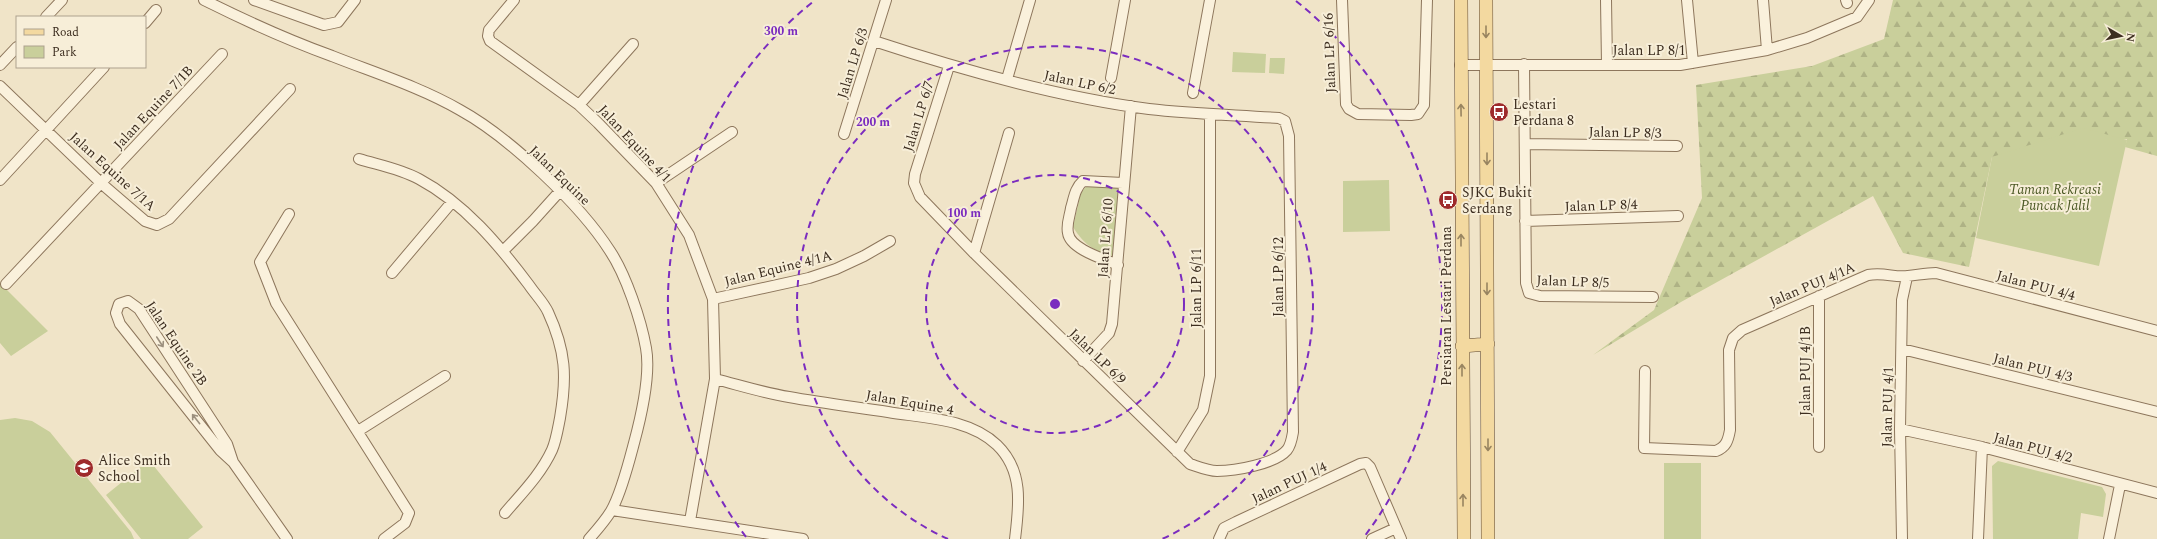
<svg xmlns="http://www.w3.org/2000/svg" width="2157" height="539" font-family="Spectral,serif">
<style>
.forest{fill:url(#forest-firs)}
.park{fill:#c9cf9b}
.lines{fill:none;stroke-linecap:round;stroke-linejoin:round}
.minor-casing{stroke:#8d765c;stroke-width:12}
.major-casing{stroke:#5b4430;stroke-width:14}
.minor{stroke:#faf1dc;stroke-width:10}
.major{stroke:#f3d9a0;stroke-width:13}
.oneway{stroke:#988460}
.oneway2{stroke:#9c907e}
.ring{fill:none;stroke:#7b2cbf;stroke-width:2;stroke-dasharray:7 5}
.labels{text-anchor:middle;stroke-width:4;stroke-linejoin:round;paint-order:stroke}
.street-label{font-size:14px;fill:#3d2e20;stroke:#f7eed8}
.poi-label{font-size:14px;fill:#3d2e20;stroke:#f7eed8;text-anchor:start}
.park-label{font-size:14px;font-style:italic;fill:#4d5a26;stroke:#f7eed8}
.centre{fill:#7b2cbf;stroke:#f7eed8;stroke-width:2}
.ring-label{font-size:12px;text-anchor:middle;font-weight:bold;fill:#7b2cbf;stroke:#f7eed8;stroke-width:4;stroke-linejoin:round;paint-order:stroke}
</style>
<defs>
<pattern id="forest-firs" width="22" height="20" patternUnits="userSpaceOnUse"><rect width="22" height="20" fill="#c9cf9b"/><path d="M5 1l3.5 6h-7zM16 11l3.5 6h-7z" fill="#aeb285"/></pattern>
</defs>
<rect width="100%" height="100%" fill="#f0e4c8"/>
<path class="forest" d="M1893,0H2157V156L2125,147L2127,139L1992,157L1969,267L1903,253L1873,196L1681,302L1593,355L1654,310L1702,198L1696,85L1812,66L1884,39Z"/>
<path class="park" d="M1233,52L1266,54L1265,73L1232,72Z
M1270,58H1285L1284,74L1269,73Z
M2083,128L2127,140L2099,266L1976,238L1992,157Z
M1389,180L1390,231L1343,232V181Z
M1089,184L1118,188L1116,257C1094,251 1085,246 1073,227L1081,192Z
M0,283L48,331L11,356L0,343Z
M15,418L32,421L50,432L131,532L134,539H0V420Z
M149,460L203,527L188,539H141L106,495Z
M1998,461L2102,487L2106,494L2103,517L2081,513L2078,539H1993L1992,466Z
M1664,463H1701V539H1664Z"/>
<g class="lines">
<g class="minor-casing">
<path id="minor" d="M204,0C246,21 288,40 332,56C375,73 420,87 460,110C509,137 580,204 610,251C626,275 641,320 646,348C651,375 641,417 634,443C629,462 621,494 611,511C605,521 597,530 589,539
M254,0L324,25L338,22L355,0
M514,0L489,30L488,36L490,41L579,105L598,123L656,183L689,235L713,299L715,379L690,521
M1342,0L1346,104L1349,109L1358,114L1411,115L1418,114L1424,105L1427,0
M1606,0L1607,64
M1687,0L1693,63
M1763,0L1767,50
M1846,0L1847,3
M46,17L62,0
M145,23L156,10
M874,41C962,70 1057,97 1149,109C1193,114 1236,115 1279,118L1285,121L1289,136L1293,432C1292,438 1291,445 1287,450C1275,464 1235,471 1217,471C1208,471 1199,467 1190,464L974,253L920,197L914,183L915,174L949,66
M1524,64L1526,283L1529,293L1540,296L1653,297
M0,65L17,47
M1460,65H1680L1767,50L1807,38L1857,17L1869,0
M1111,78L1125,0
M1007,79L1030,0
M0,86L102,184L145,221L157,225L169,219L290,89
M1193,93L1210,0
M579,105L633,44
M844,134L886,0
M1525,144L1677,146
M359,159C379,165 401,169 419,179C464,203 499,245 529,285C535,294 544,303 548,312C566,351 567,377 560,418C558,428 556,441 552,450C541,474 522,493 505,513
M0,180L104,67
M656,183L732,132
M289,214L260,262L276,303L409,513L405,523L384,539
M1525,221L1678,216
M503,251L533,221L560,191
M974,253L1009,133
M1118,265C1104,259 1070,249 1068,233C1066,224 1070,216 1071,208C1074,198 1075,188 1083,181L1123,183
M392,273L452,202
M6,284L222,54
M1819,296V447
M713,299L809,278L836,269L864,256L890,241
M1902,349L2157,412
M1083,361L1109,333L1112,324L1131,106
M1645,371L1644,448L1716,451C1726,447 1728,441 1730,430L1729,350L1733,338L1742,330L1868,275C1885,272 1894,278 1908,276C1918,275 1926,273 1936,273L2157,331
M715,379C739,385 764,393 789,397C822,403 855,407 888,412C923,418 969,418 997,445C1024,471 1019,506 1015,539
M1900,429L1982,447L2157,493
M358,431L445,376
M1177,452L1203,410L1210,376V116
M233,462L227,444L139,309L128,301L119,304L116,313L120,324L220,450L233,462L287,539
M612,510L803,539
M1219,539L1224,528L1236,522L1360,464L1366,463L1370,467L1401,539
M1372,539L1396,528
M1902,539L1900,429L1902,300L1907,277
M1978,539L1982,447
M2109,539L2120,485"/>
</g>
<g class="major-casing">
<path id="major" d="M1461,0L1464,539
M1486,0L1488,539
M1462,346L1488,344"/>
</g>
<use href="#minor" class="minor"/>
<use href="#major" class="major"/>
</g>
<defs><path id="oneway-shaft" d="M-6 0H5M1.5-3L5.5 0L1.5 3" fill="none" stroke-width="1.6" stroke-linecap="round" stroke-linejoin="round"/></defs>
<g class="oneway">
<use href="#oneway-shaft" transform="translate(1486 32) rotate(90)"/>
<use href="#oneway-shaft" transform="translate(1461 110) rotate(-91)"/>
<use href="#oneway-shaft" transform="translate(1487 159) rotate(90)"/>
<use href="#oneway-shaft" transform="translate(1461 240) rotate(-90)"/>
<use href="#oneway-shaft" transform="translate(1487 289) rotate(90)"/>
<use href="#oneway-shaft" transform="translate(1462 370) rotate(-90)"/>
<use href="#oneway-shaft" transform="translate(1488 445) rotate(90)"/>
<use href="#oneway-shaft" transform="translate(1463 500) rotate(-90)"/>
</g>
<g class="oneway2">
<use href="#oneway-shaft" transform="translate(160 342) rotate(57)"/>
<use href="#oneway-shaft" transform="translate(196 419) rotate(-128)"/>
</g>
<g class="ring">
<circle cx="1055" cy="304" r="129"/>
<path d="M948 539A258 258 0 1 1 1162 539"/>
<path d="M746 537A387 387 0 0 1 814 1M1296 1A387 387 0 0 1 1364 537"/>
</g>
<defs>
<g id="bus-disc" transform="scale(1)"><circle r="9.5" fill="#9e2a2b" stroke="#f7eed8"/><path d="M-5-6H5V4H4V6H2V4H-2V6H-4V4H-5ZM-3.5-4V0h7V-4ZM-3.5 1.2v1.5H-2V1.2ZM2 1.2v1.5H3.5V1.2Z" fill="#fff"/></g>
<g id="school-disc" transform="scale(1)"><circle r="9.5" fill="#9e2a2b" stroke="#f7eed8"/><path d="M0-5L7-2L0 1L-7-2ZM-4 1L0 2.5L4 1V4Q0 6-4 4Z" fill="#fff"/></g>
</defs>
<g fill-rule="evenodd">
<use href="#bus-disc" x="1499" y="112"/>
<use href="#bus-disc" x="1448" y="200"/>
<use href="#school-disc" x="84" y="468"/>
</g>
<g class="labels">
<g class="street-label">
<text x="1649" y="55">Jalan LP 8/1</text>
<text transform="translate(1329 53) rotate(-92)" y="5">Jalan LP 6/16</text>
<text transform="translate(852 63) rotate(-73)" y="5">Jalan LP 6/3</text>
<text transform="translate(1080 82) rotate(12)" y="5">Jalan LP 6/2</text>
<text transform="translate(153 107) rotate(-47)" y="5">Jalan Equine 7/1B</text>
<text transform="translate(918 116) rotate(-73)" y="5">Jalan LP 6/7</text>
<text transform="translate(1625 132) rotate(1)" y="5">Jalan LP 8/3</text>
<text transform="translate(635 143) rotate(47)" y="5">Jalan Equine 4/1</text>
<text transform="translate(113 171) rotate(42)" y="5">Jalan Equine 7/1A</text>
<text transform="translate(560 175) rotate(44)" y="5">Jalan Equine</text>
<text transform="translate(1601 205) rotate(-2)" y="5">Jalan LP 8/4</text>
<text transform="translate(1105 238) rotate(-86)" y="5">Jalan LP 6/10</text>
<text transform="translate(778 268) rotate(-14)" y="5">Jalan Equine 4/1A</text>
<text transform="translate(1278 277) rotate(-90)" y="5">Jalan LP 6/12</text>
<text transform="translate(1573 281) rotate(2)" y="5">Jalan LP 8/5</text>
<text transform="translate(1812 284) rotate(-23)" y="5">Jalan PUJ 4/1A</text>
<text transform="translate(2036 285) rotate(15)" y="5">Jalan PUJ 4/4</text>
<text transform="translate(1196 288) rotate(-90)" y="5">Jalan LP 6/11</text>
<text transform="translate(1446 306) rotate(-90)" y="5">Persiaran Lestari Perdana</text>
<text transform="translate(177 343) rotate(56)" y="5">Jalan Equine 2B</text>
<text transform="translate(1098 356) rotate(44)" y="5">Jalan LP 6/9</text>
<text transform="translate(2033 367) rotate(14)" y="5">Jalan PUJ 4/3</text>
<text transform="translate(1805 371) rotate(-90)" y="5">Jalan PUJ 4/1B</text>
<text transform="translate(910 402) rotate(10)" y="5">Jalan Equine 4</text>
<text transform="translate(1887 407) rotate(-89)" y="5">Jalan PUJ 4/1</text>
<text transform="translate(2033 447) rotate(15)" y="5">Jalan PUJ 4/2</text>
<text transform="translate(1289 482) rotate(-25)" y="5">Jalan PUJ 1/4</text>
</g>
<g class="poi-label">
<text x="1513" y="109">Lestari<tspan x="1513" dy="16">Perdana 8</tspan></text>
<text x="1462" y="197">SJKC Bukit<tspan x="1462" dy="16">Serdang</tspan></text>
<text x="98" y="465">Alice Smith<tspan x="98" dy="16">School</tspan></text>
</g>
<g class="park-label">
<text x="2055" y="194">Taman Rekreasi<tspan x="2055" dy="16">Puncak Jalil</tspan></text>
</g>
</g>
<circle cx="1055" cy="304" r="6" class="centre"/>
<g class="ring-label">
<text x="781" y="35">300 m</text>
<text x="873" y="126">200 m</text>
<text x="964" y="217">100 m</text>
</g>
<rect x="16" y="16" width="130" height="52" fill="#f7eed8" stroke="#ada18e"/>
<rect x="24" y="29" width="20" height="6" fill="#f3d9a0" stroke="#ada18e"/>
<text x="52" y="36" font-size="12" fill="#3d2e20">Road</text>
<rect x="24" y="46" width="20" height="12" fill="#c9cf9b" stroke="#ada18e"/>
<text x="52" y="56" font-size="12" fill="#3d2e20">Park</text>
<g transform="translate(2121 36) rotate(99)" stroke="#f7eed8" stroke-width="3" paint-order="stroke">
<path d="M0-3L7 15L0 10L-7 15Z" fill="#3d2e20"/>
<text y="-6" font-size="11" font-weight="bold" text-anchor="middle" fill="#3d2e20">N</text>
</g>
</svg>
